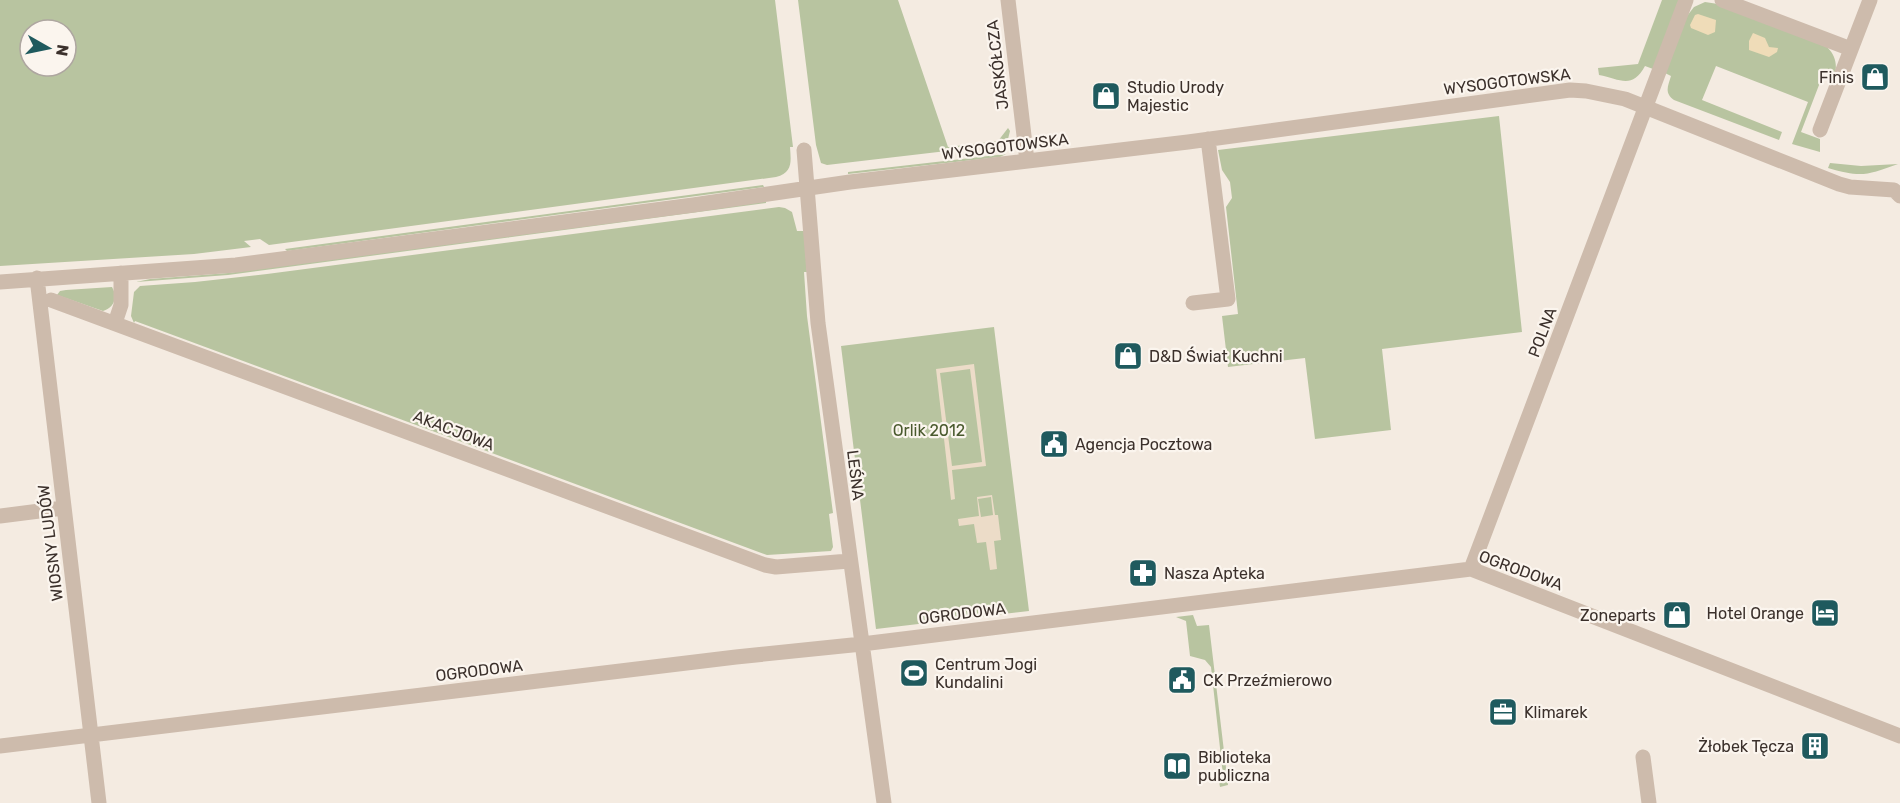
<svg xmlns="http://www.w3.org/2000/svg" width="1900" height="803" font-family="Rubik,sans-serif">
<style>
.green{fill:#b8c4a0;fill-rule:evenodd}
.sand{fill:#efdcb8}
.plaza{fill:#ecdcc8;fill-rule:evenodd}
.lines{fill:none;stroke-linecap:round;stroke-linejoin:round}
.minor{stroke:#cdbbac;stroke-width:15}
.labels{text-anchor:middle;stroke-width:4.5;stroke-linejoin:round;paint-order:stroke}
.street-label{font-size:16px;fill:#3b302b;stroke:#fbf5ee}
.poi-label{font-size:16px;fill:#3b302b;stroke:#fbf5ee;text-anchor:start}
.park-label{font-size:16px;fill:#4a5a2e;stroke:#fbf5ee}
</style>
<rect width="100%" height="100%" fill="#f4ebe1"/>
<path class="green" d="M0,0H775L793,147H790C791,162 793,172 776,177L269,245L260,239L244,241L251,247L194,254L0,266ZM30,30H66V66H30Z
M798,0H898L948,147L998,141L1008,128L1010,131L1008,139L998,145L827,165L821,163L816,145Z
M1662,0H1680L1653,69L1645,66C1632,90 1620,79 1599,75L1598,68L1638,64Z
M1705,2L1718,4L1827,47C1836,56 1837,64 1835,76L1824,72L1801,132L1820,139V152L1792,144L1808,102L1716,66L1702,100L1782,132L1779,140L1674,100C1664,93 1668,86 1671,76L1665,73L1687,16L1694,7Z
M1499,116L1522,332L1382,349L1391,430L1315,439L1305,358L1228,367L1222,316L1238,314L1226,207L1232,198L1230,182L1222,170L1218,150Z
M1006,154L1000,157L848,174V172Z
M1830,163L1861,166L1898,164C1867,175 1862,178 1828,168Z
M763,185L764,187L287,251L285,249Z
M766,201V203L228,275L136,282L150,279L228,273Z
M779,207L785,208L792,212L797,231H804L807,272H804L807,316L833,513L829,514L833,547L831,551L767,555L135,321L134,323L131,316L134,292L140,286L195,282L267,274Z
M112,287C118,297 114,308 103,311L57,295L60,291L66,290Z
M994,327L1029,611L876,629L841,346Z
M1193,615L1197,626L1209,625L1228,785L1220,787L1218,776L1223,775L1211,667L1205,660L1190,656L1186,621L1176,617Z"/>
<path class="sand" d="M1698,14L1716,20L1715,32L1708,35L1691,28L1690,25L1695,15Z
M1753,33L1765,38L1769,47L1778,48L1777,52L1769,57L1749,50V41Z"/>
<path class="plaza" d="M974,364L986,466L952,470L955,499L951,500L936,369ZM970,369L982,462L952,466L940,373Z
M992,495L995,515H998L1001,540L994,541L997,569L990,570L986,542L977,543L974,524L959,526L958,519L979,516L977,497ZM991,497L993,515L981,517L978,499Z"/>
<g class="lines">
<path class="minor" d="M1008,0L1027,161
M1722,0L1851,49
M1820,130L1870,0
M804,150L818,323L884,803
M37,278L99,803
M0,282L236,265L693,205L850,182L1188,142L1570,90L1586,91L1625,99L1839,184L1850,187L1894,190L1900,196
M51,300L765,565L776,567L849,561
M1193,303L1228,299L1208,139
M115,323L121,305V273
M0,516L63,508
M1471,569L1686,0
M0,746L736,657L862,644L1471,569L1900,736
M1643,757L1649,803"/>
</g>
<defs>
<g id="shop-square" transform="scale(1.5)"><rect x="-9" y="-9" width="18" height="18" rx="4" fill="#1f5a5e" stroke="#fbf5ee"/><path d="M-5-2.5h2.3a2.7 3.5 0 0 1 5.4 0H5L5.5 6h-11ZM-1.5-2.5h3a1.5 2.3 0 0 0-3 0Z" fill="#fff"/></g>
<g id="civic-square" transform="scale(1.5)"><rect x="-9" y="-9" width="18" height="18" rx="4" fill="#1f5a5e" stroke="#fbf5ee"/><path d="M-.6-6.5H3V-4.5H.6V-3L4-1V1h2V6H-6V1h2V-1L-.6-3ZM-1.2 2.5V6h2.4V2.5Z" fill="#fff"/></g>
<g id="pharmacy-square" transform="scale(1.5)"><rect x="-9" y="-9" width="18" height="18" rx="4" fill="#1f5a5e" stroke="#fbf5ee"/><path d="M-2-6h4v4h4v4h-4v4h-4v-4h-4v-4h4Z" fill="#fff"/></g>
<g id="hotel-square" transform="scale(1.5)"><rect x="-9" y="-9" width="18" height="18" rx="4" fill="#1f5a5e" stroke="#fbf5ee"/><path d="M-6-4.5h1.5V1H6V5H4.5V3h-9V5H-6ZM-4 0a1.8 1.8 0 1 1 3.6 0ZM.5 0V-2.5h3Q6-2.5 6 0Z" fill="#fff"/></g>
<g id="stadium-square" transform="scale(1.5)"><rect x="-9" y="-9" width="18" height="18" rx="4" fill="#1f5a5e" stroke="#fbf5ee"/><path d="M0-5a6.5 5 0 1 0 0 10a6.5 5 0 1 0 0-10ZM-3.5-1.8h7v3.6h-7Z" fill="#fff"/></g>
<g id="office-square" transform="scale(1.5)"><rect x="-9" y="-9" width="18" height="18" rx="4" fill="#1f5a5e" stroke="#fbf5ee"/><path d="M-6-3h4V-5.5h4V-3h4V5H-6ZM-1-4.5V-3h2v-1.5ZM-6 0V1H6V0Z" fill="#fff"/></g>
<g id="building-square" transform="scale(1.5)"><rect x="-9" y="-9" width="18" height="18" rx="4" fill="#1f5a5e" stroke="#fbf5ee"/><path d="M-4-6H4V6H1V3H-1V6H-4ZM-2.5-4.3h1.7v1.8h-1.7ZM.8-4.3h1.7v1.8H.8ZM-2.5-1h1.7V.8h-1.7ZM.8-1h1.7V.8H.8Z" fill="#fff"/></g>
<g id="library-square" transform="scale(1.5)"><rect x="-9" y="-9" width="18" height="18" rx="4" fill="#1f5a5e" stroke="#fbf5ee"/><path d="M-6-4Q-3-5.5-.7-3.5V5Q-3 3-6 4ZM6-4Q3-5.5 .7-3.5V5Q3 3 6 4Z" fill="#fff"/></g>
</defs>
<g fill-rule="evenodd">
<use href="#shop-square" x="1875" y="77"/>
<use href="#shop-square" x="1106" y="96"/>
<use href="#shop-square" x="1128" y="356"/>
<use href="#civic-square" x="1054" y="444"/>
<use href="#pharmacy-square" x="1143" y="573"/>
<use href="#hotel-square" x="1825" y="613"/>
<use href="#shop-square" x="1677" y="615"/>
<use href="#stadium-square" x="914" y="673"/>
<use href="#civic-square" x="1182" y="680"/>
<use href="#office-square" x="1503" y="712"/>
<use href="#building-square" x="1815" y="746"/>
<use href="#library-square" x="1177" y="766"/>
</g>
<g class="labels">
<g class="street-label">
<text transform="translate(997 65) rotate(-97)" y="6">JASKÓŁCZA</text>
<text transform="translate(1507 81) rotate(-7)" y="6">WYSOGOTOWSKA</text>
<text transform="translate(1005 146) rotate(-7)" y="6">WYSOGOTOWSKA</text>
<text transform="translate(1542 332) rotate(-69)" y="6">POLNA</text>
<text transform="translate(454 430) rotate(21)" y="6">AKACJOWA</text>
<text transform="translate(856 475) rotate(83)" y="6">LEŚNA</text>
<text transform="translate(50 543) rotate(-97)" y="6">WIOSNY LUDÓW</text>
<text transform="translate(1521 570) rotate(20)" y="6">OGRODOWA</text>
<text transform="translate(962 613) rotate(-7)" y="6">OGRODOWA</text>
<text transform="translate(479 670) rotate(-7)" y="6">OGRODOWA</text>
</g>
<g class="poi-label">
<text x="1854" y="83" text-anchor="end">Finis</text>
<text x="1127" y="93">Studio Urody<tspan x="1127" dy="18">Majestic</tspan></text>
<text x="1149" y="362">D&amp;D Świat Kuchni</text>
<text x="1075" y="450">Agencja Pocztowa</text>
<text x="1164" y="579">Nasza Apteka</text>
<text x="1804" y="619" text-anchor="end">Hotel Orange</text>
<text x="1656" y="621" text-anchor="end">Zoneparts</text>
<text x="935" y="670">Centrum Jogi<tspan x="935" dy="18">Kundalini</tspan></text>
<text x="1203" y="686">CK Przeźmierowo</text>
<text x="1524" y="718">Klimarek</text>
<text x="1794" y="752" text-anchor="end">Żłobek Tęcza</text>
<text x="1198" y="763">Biblioteka<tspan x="1198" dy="18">publiczna</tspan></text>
</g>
<g class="park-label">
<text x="929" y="436">Orlik 2012</text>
</g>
</g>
<g transform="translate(48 48) rotate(99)"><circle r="28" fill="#fbf5ee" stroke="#aea6a0" stroke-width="1.5"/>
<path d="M0-4.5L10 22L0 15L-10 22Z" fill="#1f5a5e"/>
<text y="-9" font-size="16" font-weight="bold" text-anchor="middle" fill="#3b302b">N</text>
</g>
</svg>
